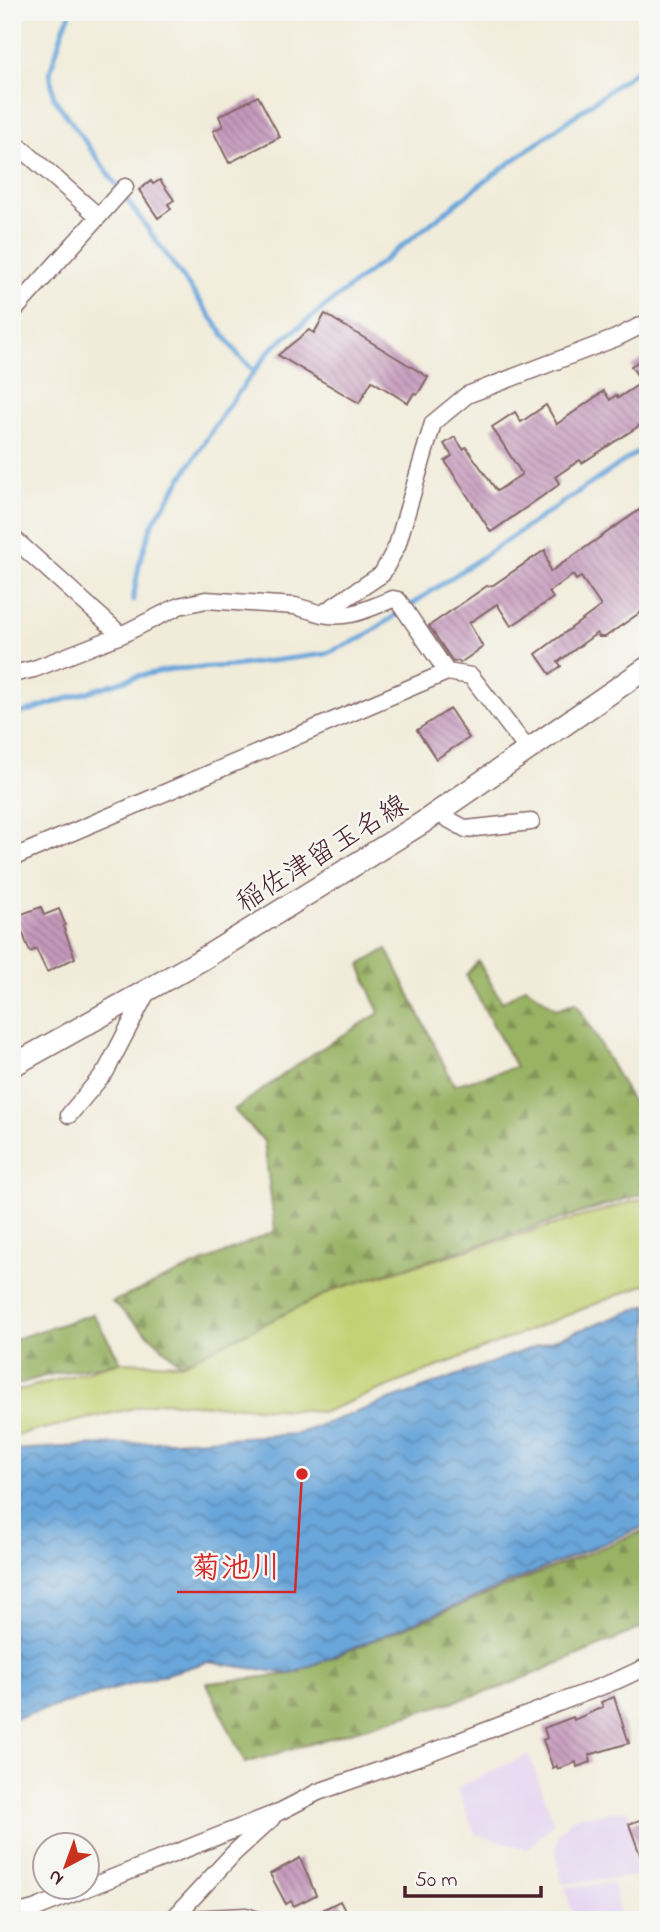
<svg xmlns="http://www.w3.org/2000/svg" width="660" height="1932" font-family="'Indie Flower','Klee One',sans-serif">
<style>
.built{fill:#e5d3f1}
.green{fill:#c2d173;stroke:#86784f;stroke-width:2}
.forest{fill:url(#forest-firs);stroke:#726948;stroke-width:2}
.water{fill:url(#water-waves);stroke:#5a6282;stroke-width:2}
.lines{fill:none;stroke-linecap:round;stroke-linejoin:round}
.stream{stroke:#69a6da;stroke-width:5}
.building{fill:url(#building-back-hatch)}
.minor-casing{stroke:#846768;stroke-width:19}
.secondary-casing{stroke:#846768;stroke-width:24}
.minor{stroke:#fff;stroke-width:16}
.secondary{stroke:#fff;stroke-width:21}
.labels{text-anchor:middle;stroke-width:5;stroke-linejoin:round;paint-order:stroke}
.street-label{font-size:28px;fill:#4a1f2b;stroke:#f6f6f2}
.leader{fill:none;stroke:#d62828;stroke-width:2.5}
.callout-dot{fill:#d62828;stroke:#f6f6f2;stroke-width:2.5}
.callout-label{font-size:30px;text-anchor:middle;font-weight:bold;fill:#d62828;stroke:#f6f6f2;stroke-width:5;stroke-linejoin:round;paint-order:stroke}
</style>
<defs>
<pattern id="forest-firs" width="22" height="20" patternUnits="userSpaceOnUse" patternTransform="scale(1.75)"><rect width="22" height="20" fill="#99b365"/><path d="M5 1l3.5 6h-7zM16 11l3.5 6h-7z" fill="#7f9153"/></pattern>
<pattern id="water-waves" width="16" height="10" patternUnits="userSpaceOnUse" patternTransform="scale(1.75)"><rect width="16" height="10" fill="#69a6da"/><path d="M0 5q4-4 8 0t8 0" fill="none" stroke="#5887b1"/></pattern>
<pattern id="building-back-hatch" width="6" height="6" patternUnits="userSpaceOnUse" patternTransform="scale(1.75)"><rect width="6" height="6" fill="#c498bb"/><path d="M-1 5l2 2M0 0l6 6M5-1l2 2" fill="none" stroke="#a17b98"/></pattern>
</defs>
<rect width="100%" height="100%" fill="#f6f6f2"/>
<filter id="ink" filterUnits="userSpaceOnUse"><feTurbulence type="fractalNoise" baseFrequency=".0143" numOctaves="2"/><feDisplacementMap in="SourceGraphic" scale="14" xChannelSelector="R" yChannelSelector="G"/><feConvolveMatrix kernelMatrix="1 2 1 2 8 2 1 2 1" color-interpolation-filters="sRGB"/></filter>
<filter id="wash" filterUnits="userSpaceOnUse"><feTurbulence type="fractalNoise" baseFrequency=".00686" numOctaves="4" result="noise"/><feDisplacementMap in="SourceGraphic" scale="28" xChannelSelector="R" yChannelSelector="G"/><feGaussianBlur stdDeviation="1.57" result="paint"/><feColorMatrix in="noise" values="0 0 0 0 0 0 0 0 0 0 0 0 0 0 0 0 0 1.4 0 .05"/><feComposite in="paint" operator="in"/></filter>
<g filter="url(#wash)">
<rect width="100%" height="100%" fill="#f1ecda"/>
<path class="built" d="M529,1754L554,1823L528,1849L475,1834L457,1788Z
M628,1810L637,1876L562,1884L556,1850L558,1834L574,1817Z
M613,1883L621,1920H574L565,1887Z"/>
<path class="green" d="M648,1197V1283L324,1412L161,1402L12,1436V1392L121,1362L181,1364L336,1289Z"/>
<path class="forest" d="M387,949L454,1085L516,1067L466,975L478,961L502,1002L526,987L557,1009L576,1002L634,1105L648,1106V1192L336,1289L181,1364L112,1302L275,1231L264,1141L234,1110L311,1055L379,1013L360,965Z
M93,1314L121,1362L48,1375L12,1386V1340Z
M648,1529V1625L503,1687L245,1763L207,1683L291,1674Z"/>
<path class="water" d="M648,1305V1525L291,1674L208,1662L12,1719V1450L297,1434Z"/>
<g class="lines">
<path class="stream" d="M71,12L64,27L50,72L54,98L239,356L253,370
M133,600L139,565L152,524L226,409L271,349L481,184L648,62
M12,716L138,676L173,669L232,666L325,654L362,638L648,445"/>
</g>
<g id="blocks">
<path class="building" d="M258,96L280,137L229,163L213,131L223,126L219,116Z
M160,180L174,200L168,204L171,209L158,218L139,190L151,181L153,184Z
M325,314L428,377L417,395L414,393L408,403L372,381L359,403L278,355L309,330L314,333Z
M648,356V420L582,463L580,460L555,477L559,483L557,486L491,532L445,461L452,456L444,444L455,437L463,449L466,447L497,491L522,474L492,427L515,412L521,422L546,405L557,424L604,391L610,400L616,395L618,398L642,382L631,366Z
M648,504V607L605,637H599L597,633L558,662L561,666L550,674L536,654L601,606L581,577L576,580L573,575L549,592L553,598L511,626L497,604L469,623L483,647L460,663L459,661L453,662L429,626L487,586L493,585L545,550L550,572Z
M450,709L469,738L436,759L417,730Z
M41,907L44,915L59,909L65,924L63,926L75,958L47,972L36,949L30,952L16,916Z
M614,1697L629,1743L589,1755L591,1762L577,1767L576,1762L558,1769L557,1766L553,1768L543,1740L547,1738L544,1728L573,1717L574,1720L603,1707L601,1702Z
M648,1817V1871H646L629,1824Z
M300,1858L316,1895L294,1906L291,1901L286,1904L270,1874Z
M340,1901L350,1920H329L324,1909Z"/>
</g>
</g>
<g filter="url(#ink)">
<use href="#blocks" fill-opacity="0" stroke="#846768" stroke-width="2"/>
<g class="lines">
<g class="minor-casing">
<path id="minor" d="M12,140L98,216
M12,313L125,187
M12,537L121,635
M322,614C348,620 369,608 393,599L398,600L447,672
M12,674L34,669L121,635L179,606L206,600L295,606L322,614L382,574L397,546L433,423L467,395L616,338L648,322
M437,813L466,829L531,822
M12,858L447,672L471,676L528,750
M69,1115L106,1071L148,990
M12,1915L34,1909L279,1812L318,1792L418,1757L618,1680L648,1666
M173,1919L234,1853L272,1818
M170,1920L246,1916L258,1920"/>
</g>
<g class="secondary-casing">
<path id="secondary" d="M12,1066L201,960L422,823L648,667"/>
</g>
<use href="#minor" class="minor"/>
<use href="#secondary" class="secondary"/>
</g>
</g>
<g class="labels">
<g class="street-label">
<text transform="translate(321 852) rotate(-32)" y="10">稲佐津留玉名線</text>
</g>
</g>
<path class="leader" d="M302 1474L295 1592H177"/>
<circle class="callout-dot" cx="302" cy="1474" r="7"/>
<g class="callout-label">
<text x="236" y="1577">菊池川</text>
</g>
<rect width="660" height="1932" fill="none" stroke="#f6f6f2" stroke-width="42"/>
<g transform="translate(66 1866) rotate(221)"><circle r="33" fill="#f6f6f2" stroke="#b1a0a2" stroke-width="2"/>
<path d="M0-5L12 26L0 18L-12 26Z" fill="#c8321e"/>
<text y="-10" font-size="19" font-weight="bold" text-anchor="middle" fill="#4a1f2b">N</text>
</g>
<path d="M405 1886v10h136v-10" fill="none" stroke="#4a1f2b" stroke-width="3.5"/>
<text x="415" y="1886" font-size="21" fill="#4a1f2b" stroke="#f6f6f2" stroke-width="5" paint-order="stroke">50 m</text>
</svg>
